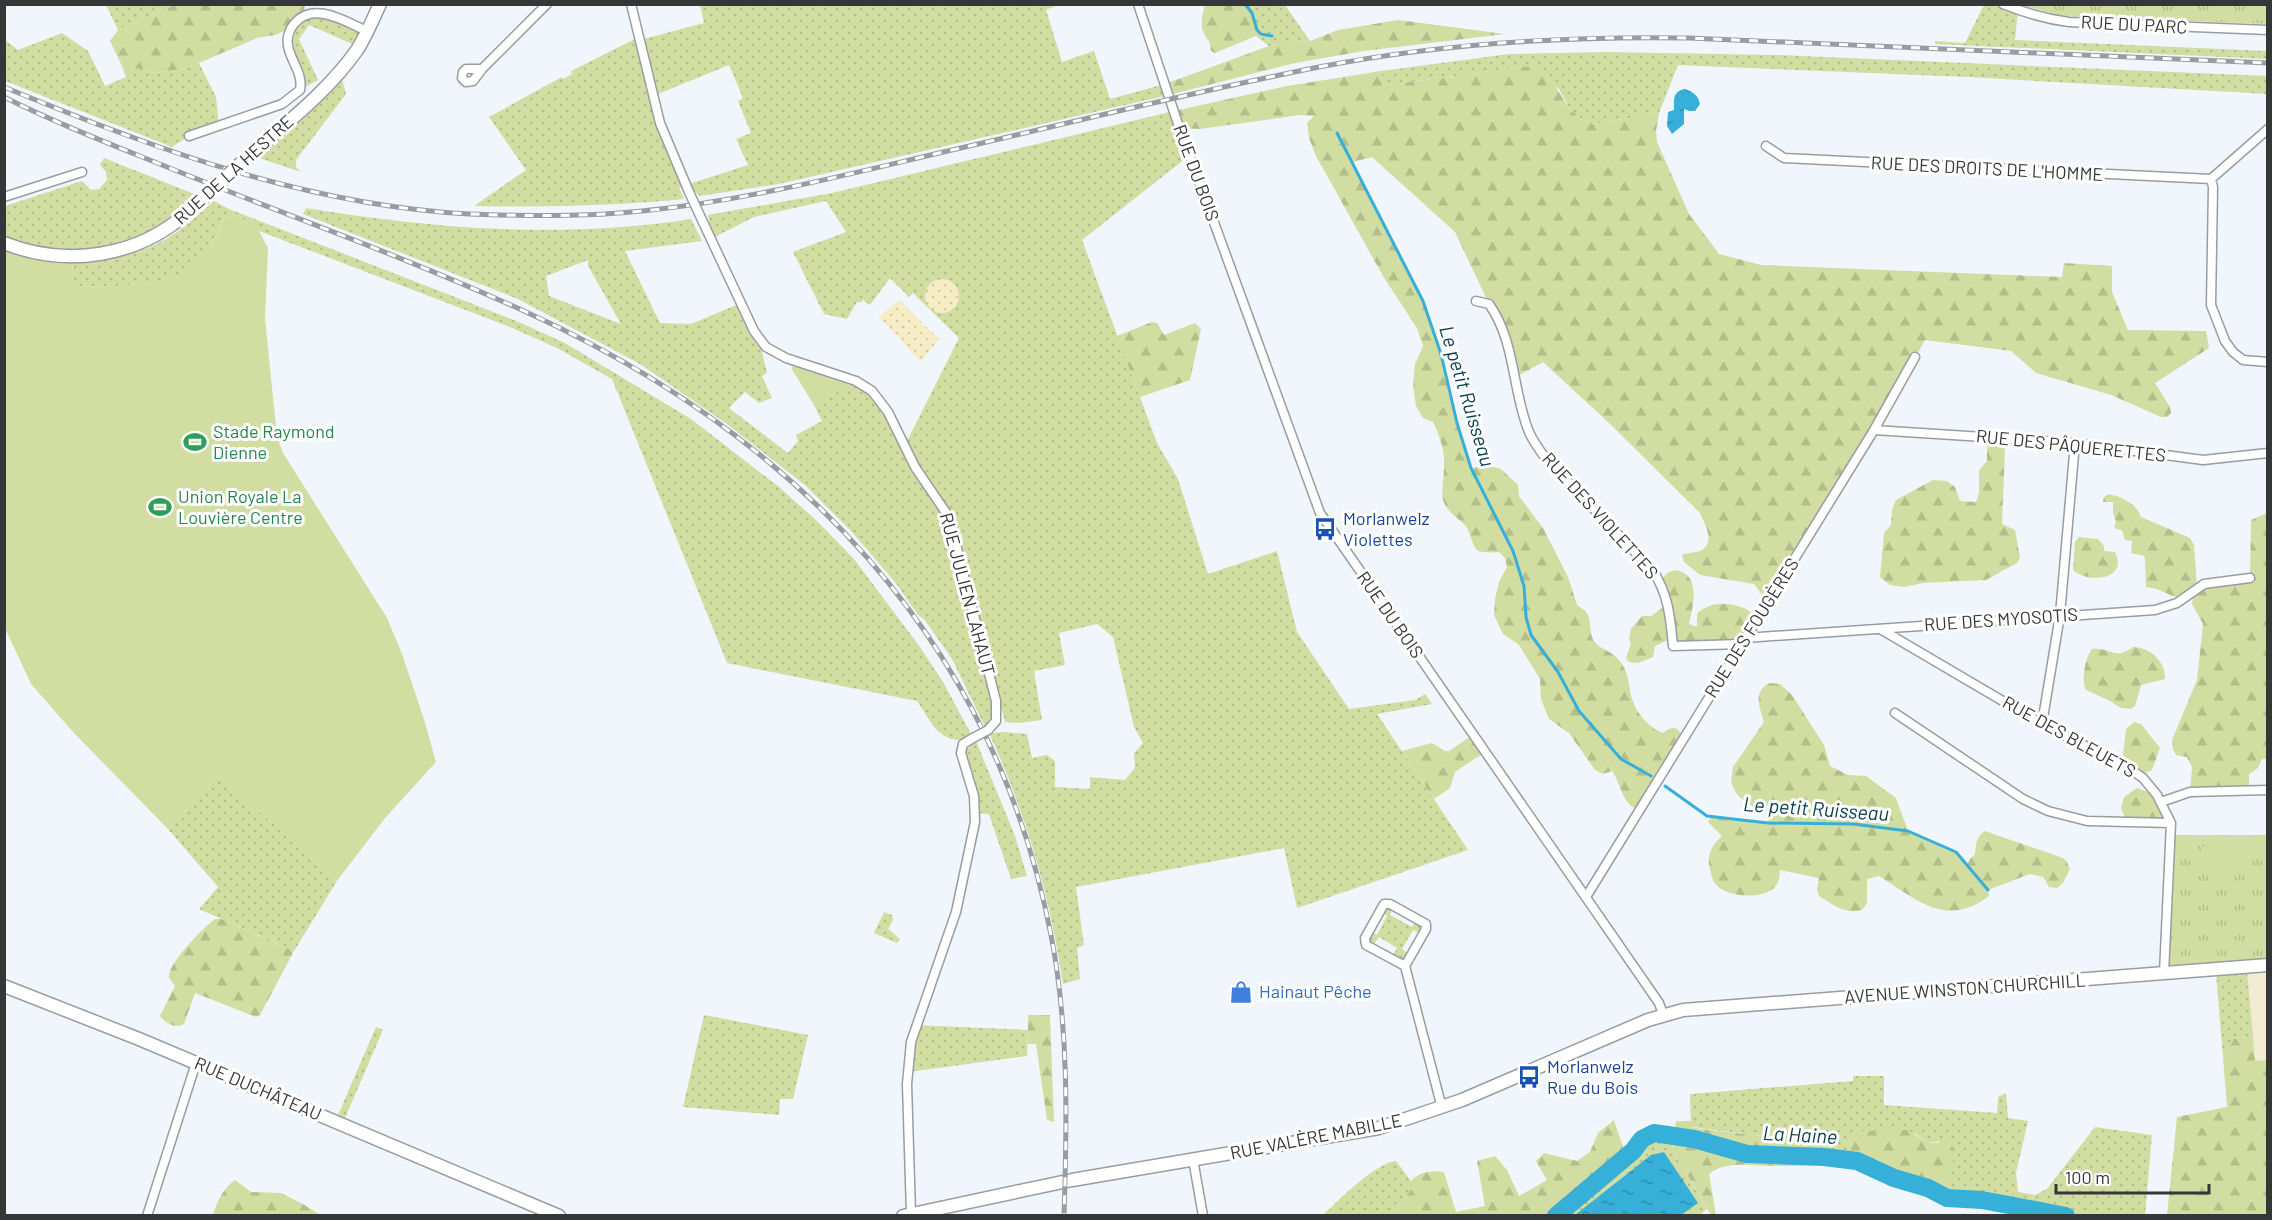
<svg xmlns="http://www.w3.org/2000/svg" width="2272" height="1220" font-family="Barlow,sans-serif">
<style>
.commercial{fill:#f4ebd5}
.grass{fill:url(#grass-dots);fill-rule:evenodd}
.forest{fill:url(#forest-firs)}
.sand{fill:url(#sand-dots)}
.park{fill:url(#park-tufts)}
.garden{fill:#d1dda1}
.water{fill:url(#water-ripples)}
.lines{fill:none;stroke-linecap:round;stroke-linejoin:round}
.stream{stroke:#36b0d8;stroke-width:3}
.river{stroke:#36b0d8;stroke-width:18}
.street-casing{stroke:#989da2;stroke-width:11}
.secondary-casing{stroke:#989da2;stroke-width:15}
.street{stroke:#fff;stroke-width:8}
.secondary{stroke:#fff;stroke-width:12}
.rail-casing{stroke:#999da1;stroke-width:5}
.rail{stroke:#fff;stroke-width:3;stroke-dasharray:9;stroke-linecap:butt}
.street-bridge-casing{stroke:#989da2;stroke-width:11;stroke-linecap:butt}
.secondary-bridge-casing{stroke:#989da2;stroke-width:15;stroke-linecap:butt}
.street-bridge{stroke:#fff;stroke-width:8}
.secondary-bridge{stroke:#fff;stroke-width:12}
.labels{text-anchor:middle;stroke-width:6;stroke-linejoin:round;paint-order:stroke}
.street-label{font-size:18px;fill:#343638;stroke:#fff}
.leisure-label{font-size:18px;fill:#27864d;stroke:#fff;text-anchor:start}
.transit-label{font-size:18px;fill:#164399;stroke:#fff;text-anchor:start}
.shop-label{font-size:18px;fill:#366cbe;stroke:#fff;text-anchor:start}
.water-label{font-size:20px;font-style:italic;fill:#0c4051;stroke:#fff}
</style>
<defs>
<pattern id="grass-dots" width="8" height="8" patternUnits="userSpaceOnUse" patternTransform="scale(1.5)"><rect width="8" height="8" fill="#d1dda1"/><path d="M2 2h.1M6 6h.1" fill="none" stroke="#b4be8b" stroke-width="1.8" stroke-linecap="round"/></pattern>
<pattern id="forest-firs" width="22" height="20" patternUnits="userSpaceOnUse" patternTransform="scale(1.5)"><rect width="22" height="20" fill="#d1dda1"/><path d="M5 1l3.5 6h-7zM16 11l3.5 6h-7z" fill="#b4be8b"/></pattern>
<pattern id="sand-dots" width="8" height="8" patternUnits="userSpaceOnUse" patternTransform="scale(1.5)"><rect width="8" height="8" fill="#f6ecc6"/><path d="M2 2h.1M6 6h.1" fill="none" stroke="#d4cbab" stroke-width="1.8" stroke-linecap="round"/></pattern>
<pattern id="park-tufts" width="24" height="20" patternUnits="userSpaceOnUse" patternTransform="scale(1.5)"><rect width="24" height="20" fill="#d1dda1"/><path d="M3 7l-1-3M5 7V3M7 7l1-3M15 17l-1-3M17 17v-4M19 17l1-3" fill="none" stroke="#b4be8b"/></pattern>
<pattern id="water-ripples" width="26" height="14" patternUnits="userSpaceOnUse" patternTransform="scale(1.5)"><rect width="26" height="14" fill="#36b0d8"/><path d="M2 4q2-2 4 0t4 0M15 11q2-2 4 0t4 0" fill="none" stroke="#2e90b0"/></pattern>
</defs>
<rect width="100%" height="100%" fill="#f0f6fb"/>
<path class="commercial" d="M2267,965V1060L2255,1061L2247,971Z"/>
<path class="grass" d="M2003,4L2018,10L2015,40L2267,51L2268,59L1935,44V41L1965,43L1984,5Z
M106,5H174L118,30Z
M700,5H1058L1046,10L1062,62L1094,51L1110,99L1165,84L1169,95L779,184L700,196L686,185L679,188L684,199C613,206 544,207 474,206L526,170L489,117L562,77L563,79L572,74L571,71L639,37L640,40L704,23ZM729,65L743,98L738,101L751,133L736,139L748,165L686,185L653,96Z
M1252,5H1285L1310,41L1269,46L1256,36L1257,30Z
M310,13L367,31L359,47L309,25L299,39L318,80L300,90L288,42L303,15Z
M62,33L88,51L105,86L126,77L122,66L131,70L142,68L153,73L178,70L199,63L216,97L219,125L189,136L172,147L5,81L4,39L18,50Z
M1605,52L1776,55L2267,76L2268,94L1968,77L1678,65L1659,113L1594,124L1582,120L1570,109L1559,89L1530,66L1387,85L1381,71L1509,54Z
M340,71L346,94L296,160V167L301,172L259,158L302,110Z
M1174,111L1186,158L1082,240L1157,443L1178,479L1208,574L1277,551L1297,632L1349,709L1415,700L1425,694L1432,704L1377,714L1468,850L1297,908L1284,848L1076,887L1084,945L1077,948L1080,979L1063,984C1050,896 1026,813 989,733L1005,732L1027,734L1032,758L1047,755L1055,761V787L1090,789V777L1125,780L1135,768L1134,753L1143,743L1134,727L1113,637L1097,624L1059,633L1065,665L1034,671L1042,720L1018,723L1005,722L1002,710L996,702L994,718L985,727L952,659L924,619L918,615L895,582L851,531L806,486L727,424L640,364L518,299L303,214L306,208C434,229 563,239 691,219L702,241L625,251L660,323L691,324L741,303L766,347L762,352L767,373L762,376L772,398L759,403L745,392L729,408L788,453L798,441L796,435L822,421L814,405L856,381L872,391L905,445L959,338L913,293L909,297L890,278L870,305L863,300L860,303L857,302L847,319L824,314L793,252L846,232L826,201L754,217L711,239L708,215L832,193ZM588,260V266L621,324L549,296L546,276Z
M104,158L194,194L185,203L175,224L91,256L5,243V206L82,181L91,190L99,189L107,180L106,172L100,165Z
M214,201L229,209L514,320L565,343L691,419L779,487L818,522L854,559L920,647L943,682L970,732L968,740C938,743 932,723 917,701L727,663L612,379L557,348L510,327L259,231L229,210C219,228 212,250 196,265C172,286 106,288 75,286L72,263C106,261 145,254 174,234C188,224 201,212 214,201Z
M976,741L1015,836L1027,876L1011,879L989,814L976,813L964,752Z
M219,775L337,881L294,951L199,909L218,887L168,829Z
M1384,907L1393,908L1390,915L1412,927L1415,922L1423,928L1420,933L1413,930L1402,949L1408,953L1401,960L1393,955L1397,948L1379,937L1374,944L1369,941L1372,932L1377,935L1387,916L1381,912Z
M884,912L892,915L893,920L888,929L900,939L897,943L874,933Z
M2247,971L2253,1036L2234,1039L2223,1057L2216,973Z
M704,1015L808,1035L793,1099H780L779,1115L683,1107Z
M916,1025L1028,1030L1027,1056L908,1072Z
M376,1027L383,1030L345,1118L338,1115Z
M1853,1076H1884V1105L1997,1113L1998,1097L2006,1093L2008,1118L2028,1121L2016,1173L2018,1192L2035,1195L2047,1189L2095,1127L2152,1135L2145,1215H2027L1975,1202L1942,1200L1861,1168L1834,1165L1773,1166L1769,1137L1691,1127L1690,1094L1853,1081ZM1915,1133L1928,1143L1939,1141L1947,1193L1928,1185L1895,1176L1851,1156Z
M1651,1139H1672V1149L1707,1209L1698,1216H1567L1622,1168L1619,1163L1623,1147Z
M1396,1161L1411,1181L1413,1187L1399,1206L1398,1215L1322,1216C1339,1200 1375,1163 1396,1161Z"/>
<path class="forest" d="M1252,4L1257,30L1256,36L1215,53L1211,51L1209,41C1199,31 1201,18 1205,5Z
M174,5H305L303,15L291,28L275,35L257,38L199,63L178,70L153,73L142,68L131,70L122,66L110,41L118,30Z
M1398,20L1505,34L1364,51L1295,63L1169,95L1165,84L1269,46L1310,41L1338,30Z
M1530,66L1546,72L1570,109L1582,120L1594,124L1659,113L1656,131L1657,142L1689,214L1719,254L1761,265L2062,277L2064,263L2112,266V292L2128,330L2206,331L2209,348L2155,383L2170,407L2171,413L2167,417H2161L2111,395L2036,373L2011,351L1925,340L1874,430L1767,596H1763L1754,584L1700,575L1684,562L1682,555C1688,552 1697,553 1702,550C1716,541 1704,523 1700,513L1609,423L1543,362L1516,377L1489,304L1455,232L1372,157L1353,162C1372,210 1403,253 1423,301C1445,355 1454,413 1471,468L1490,466L1501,469L1518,485L1519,496L1543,528L1568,577L1577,605C1579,607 1582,608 1584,610C1593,617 1588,632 1594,641C1601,651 1612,649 1622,664C1631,679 1628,691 1634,704C1638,715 1652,730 1663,733C1671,727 1677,725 1682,736L1640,810C1621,805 1622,785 1612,771L1603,774L1595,770L1569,733L1549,719L1541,699L1540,679L1519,645L1503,634L1494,615L1495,599L1499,582L1507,567L1505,558L1499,552C1470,554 1477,549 1467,528C1463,520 1447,514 1443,500C1441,489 1444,478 1444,467C1445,450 1440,437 1433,422L1423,418L1416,406L1413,386L1415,364L1423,346L1417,328L1383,276L1316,156L1309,138L1307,123L1314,116L1300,115L1200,129L1182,128L1174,111L1287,86L1381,71L1387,85Z
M1152,322L1157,323L1164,335L1195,323L1201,329L1190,380L1140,397L1117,336Z
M1991,444L2001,445L2005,449L2002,524L2015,530L2020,558L2017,563L1986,580L1923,583L1904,587L1890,585L1880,577L1884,533L1891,525L1892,510L1896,500L1933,480L1947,481L1955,487L1960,501L1976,502L1979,493V470L1987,461V447Z
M2109,494C2123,498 2135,502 2141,517L2190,538L2194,545L2197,586L2250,578L2251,520L2267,513V759H2262L2258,768L2249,774V790L2190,792L2192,767L2187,757L2176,755L2173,749L2172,740L2197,680L2203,624L2192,604L2194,590L2183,599C2169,596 2160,588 2146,587L2145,559L2144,556L2131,553L2132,541L2125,540L2122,530L2116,529L2114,526L2116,522L2113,513V502H2103L2104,497Z
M2079,537L2098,539L2104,546V551L2115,552C2129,580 2088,584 2073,570L2075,542Z
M1675,570C1702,574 1693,606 1689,624L1697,627V614C1711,598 1741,602 1756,616L1742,644L1684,646L1672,635L1666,641L1655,646L1653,657L1638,663L1629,662L1626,658L1631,644L1629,638L1631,629L1642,616H1651L1668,604C1663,590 1655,575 1675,570Z
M2133,647C2150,647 2166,662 2165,679L2141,685L2135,706L2131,709L2121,708L2108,700L2086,690C2081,681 2085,657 2092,649C2113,647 2113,661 2133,647Z
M1769,683L1780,684L1792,695L1824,745L1830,766L1848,775L1866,776L1896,798L1908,831L1956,852L1967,865L1970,859L1975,854C1976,843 1976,837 1985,831L2063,858L2067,862L2070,869L2063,883L2057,888L2049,887L2043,877L2030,874L1988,890L1989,896C1946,929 1916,899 1879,876L1867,879V903L1862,910C1844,914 1835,906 1819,896L1817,890L1819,878L1780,870C1780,875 1779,882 1775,887C1763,900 1724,898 1714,882C1712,879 1711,873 1710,869C1706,855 1712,845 1722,836L1708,822L1712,816L1768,822L1767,810L1747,804L1736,793L1731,782L1733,767L1764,722C1760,707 1752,693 1769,683Z
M2134,722L2141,724L2160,748L2152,770L2140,775L2127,767L2123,755L2126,729Z
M1470,737L1482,754L1455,772L1450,788L1434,799L1402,751L1432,743L1445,751H1449Z
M2137,788L2157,795L2165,811L2160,823L2125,818L2121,808L2124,797Z
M215,919H221L294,951L260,1015L256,1017L195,993L184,1024C174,1029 166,1023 160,1016L175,986L169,978C167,964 203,928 215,919Z
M1028,1015H1050L1054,1122L1047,1120L1036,1044H1028Z
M2253,1036L2255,1061L2267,1060V1215H2167L2177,1117L2227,1107L2223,1057L2234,1039Z
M1614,1120L1623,1147L1619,1163L1623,1168L1567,1215H1398L1399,1206L1413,1187L1411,1181C1421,1171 1430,1171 1444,1172L1456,1212L1485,1206L1477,1161L1495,1156L1507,1170L1519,1196L1547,1180L1536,1161L1544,1153L1577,1161L1590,1152L1598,1133Z
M1676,1121H1691V1127L1701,1129L1769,1137L1773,1166C1753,1166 1725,1160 1709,1174L1716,1215H1711L1672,1149Z
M1909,1130L1928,1143L1949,1142L1955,1150L1947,1193L1928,1185L1895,1176L1851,1156C1845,1147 1847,1140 1852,1131Z
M235,1180L251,1192L281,1193L303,1204L320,1215H213C216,1203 224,1187 235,1180Z"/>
<path class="sand" d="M925 296a17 17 0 1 1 34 0a17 17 0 1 1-34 0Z
M899,300L939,339L921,362L879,317Z"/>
<path class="park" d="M2021,5H2267V24L2061,16Z
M2171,835H2267V965L2164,973Z"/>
<path class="garden" d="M229,209L259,231L268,248L265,318L277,437L283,453L387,618L402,654L423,716L436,762L385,818L337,881L219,775L168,829L74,733L31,684L5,628V243L71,256L75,286C106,288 172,286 196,264C212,250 220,228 229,209Z
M794,366L850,385L814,405L791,368Z
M2247,845L2248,868L2202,870L2201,847Z"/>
<path class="water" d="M1685,89C1693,92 1698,95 1700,104L1695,111H1689L1684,109V124L1672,134L1667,126L1668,112L1674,110C1674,101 1672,91 1685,89Z
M1664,1152L1698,1203L1681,1215H1575L1651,1155Z"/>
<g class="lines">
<path class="stream" d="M1245,4L1252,13L1257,30L1261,34L1272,36
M1337,133L1423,301L1441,354L1457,423L1471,468L1513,551L1524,586L1526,617L1531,635L1558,672L1579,711L1621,759L1651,776
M1665,786L1707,816L1768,823L1853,824L1908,831L1956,852L1988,890"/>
<path class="river" d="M1556,1216L1633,1151L1642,1139L1654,1133L1694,1139L1747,1154L1824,1157L1857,1161L1894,1178L1928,1188L1947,1198L1982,1200L2066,1216"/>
<g class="street-casing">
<path id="street" d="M631,4L660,123L689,192
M1138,4L1177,121L1320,513L1659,1003L1663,1014
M2003,4C2025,13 2046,19 2069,22L2268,30
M482,69H466L463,72L462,78L466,82L473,81L482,69L547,4
M189,136L282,104L300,90C303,75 293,64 289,50C286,41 288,31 294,24C313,0 346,22 367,31
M1766,146L1784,158L2211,179L2268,129
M2211,179L2213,187L2211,305L2225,341L2233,352L2243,360L2268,362
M4,197L82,172
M709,235L754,331L766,347L786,358L856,381L872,391L888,412L915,467L949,517L996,701V721L988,730
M1476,301L1489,304C1516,342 1512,391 1529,432C1534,443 1540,451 1547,460L1654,572C1669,598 1670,616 1673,646L1742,644
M1874,430L2075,443L2203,460L2268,453
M1882,630L2042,724L2127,767L2143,778L2157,795L2171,823L2164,973
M1745,638L2155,610L2177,603L2204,584L2250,578
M1895,713L2023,799L2048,811L2087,821L2171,823
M2042,724L2060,615L2075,443
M2161,802L2190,792L2268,790
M1586,897L1874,430L1915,357
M1405,966L1366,945L1365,938L1384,904H1390L1426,924V929L1405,966L1442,1108
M1193,1159L1203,1216
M911,1214L907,1084L911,1042L956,912L975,822L974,796L961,753L963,744L973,738
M147,1216L196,1063"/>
</g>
<g class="secondary-casing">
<path id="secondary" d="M251,154C288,122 329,90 357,50C366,36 373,19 380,4
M4,243C67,268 138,257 188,212
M4,986L139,1039L559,1216
M903,1216L1072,1180L1379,1128L1462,1100L1648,1020L1683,1010L2268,965"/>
</g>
<use href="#street" class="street"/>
<use href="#secondary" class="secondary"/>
<g class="rail-casing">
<path id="rail" d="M4,87C154,149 306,205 469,214C527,216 585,217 642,211C743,201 841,176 939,153C1066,124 1192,92 1319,67C1442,43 1564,36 1689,38L2268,63
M4,97C60,125 118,147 177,171C292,217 410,259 524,311C794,434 993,637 1051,935C1069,1027 1067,1123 1064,1216"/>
</g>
<use href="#rail" class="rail"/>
<g class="street-bridge-casing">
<path id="street-bridge" d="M689,192L709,235
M973,738L988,730"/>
</g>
<g class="secondary-bridge-casing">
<path id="secondary-bridge" d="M188,212L251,154"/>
</g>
<use href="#street-bridge" class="street-bridge"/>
<use href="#secondary-bridge" class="secondary-bridge"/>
</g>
<defs>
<g id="stadium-bare" transform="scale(1.8)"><path d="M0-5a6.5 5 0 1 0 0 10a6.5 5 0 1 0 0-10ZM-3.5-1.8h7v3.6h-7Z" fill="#2e9e5b" stroke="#fff" stroke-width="2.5" paint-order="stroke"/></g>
<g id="bus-bare" transform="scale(1.8)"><path d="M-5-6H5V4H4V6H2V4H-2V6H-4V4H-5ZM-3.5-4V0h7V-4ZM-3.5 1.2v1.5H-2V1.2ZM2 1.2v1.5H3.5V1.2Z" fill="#1a4fb4" stroke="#fff" stroke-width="2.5" paint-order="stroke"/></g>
<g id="shop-bare" transform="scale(1.8)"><path d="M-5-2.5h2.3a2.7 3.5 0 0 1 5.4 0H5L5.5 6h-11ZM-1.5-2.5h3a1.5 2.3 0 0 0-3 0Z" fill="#3f7fe0" stroke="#fff" stroke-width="2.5" paint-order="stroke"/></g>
</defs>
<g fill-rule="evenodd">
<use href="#stadium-bare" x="195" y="442"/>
<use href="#stadium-bare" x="160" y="507"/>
<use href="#bus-bare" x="1325" y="529"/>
<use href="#shop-bare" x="1241" y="992"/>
<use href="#bus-bare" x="1529" y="1077"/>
</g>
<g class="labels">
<g class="street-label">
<text transform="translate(2134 25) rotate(3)" y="6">RUE DU PARC</text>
<text transform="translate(1987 169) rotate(3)" y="6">RUE DES DROITS DE L'HOMME</text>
<text transform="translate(234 170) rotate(-42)" y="6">RUE DE LA HESTRE</text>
<text transform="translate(1196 173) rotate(70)" y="6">RUE DU BOIS</text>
<text transform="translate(2071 446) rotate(6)" y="6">RUE DES PÂQUERETTES</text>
<text transform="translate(1600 516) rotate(48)" y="6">RUE DES VIOLETTES</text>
<text transform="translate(967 594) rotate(75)" y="6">RUE JULIEN LAHAUT</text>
<text transform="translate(1390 615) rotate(55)" y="6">RUE DU BOIS</text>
<text transform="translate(2001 620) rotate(-4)" y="6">RUE DES MYOSOTIS</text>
<text transform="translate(1752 628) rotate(-58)" y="6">RUE DES FOUGÈRES</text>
<text transform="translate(2069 737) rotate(29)" y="6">RUE DES BLEUETS</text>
<text transform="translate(1965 989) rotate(-4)" y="6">AVENUE WINSTON CHURCHILL</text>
<text transform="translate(258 1089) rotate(23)" y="6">RUE DUCHÂTEAU</text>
<text transform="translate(1316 1137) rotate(-11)" y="6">RUE VALÈRE MABILLE</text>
</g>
<g class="leisure-label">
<text x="213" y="438">Stade Raymond<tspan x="213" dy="21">Dienne</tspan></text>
<text x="178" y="503">Union Royale La<tspan x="178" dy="21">Louvière Centre</tspan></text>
</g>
<g class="transit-label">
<text x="1343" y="525">Morlanwelz<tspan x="1343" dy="21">Violettes</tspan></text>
<text x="1547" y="1073">Morlanwelz<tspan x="1547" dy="21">Rue du Bois</tspan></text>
</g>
<g class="shop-label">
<text x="1259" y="998">Hainaut Pêche</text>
</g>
<g class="water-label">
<text transform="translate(1467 396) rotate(73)" y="7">Le petit Ruisseau</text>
<text transform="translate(1816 809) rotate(4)" y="7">Le petit Ruisseau</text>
<text transform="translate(1800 1135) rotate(3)" y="7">La Haine</text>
</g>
</g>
<rect width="2272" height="1220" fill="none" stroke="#343638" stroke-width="12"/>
<path d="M2056 1184v9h153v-9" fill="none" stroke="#343638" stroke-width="3"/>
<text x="2065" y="1184" font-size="18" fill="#343638" stroke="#ffffff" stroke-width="4.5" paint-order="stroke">100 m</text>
</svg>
